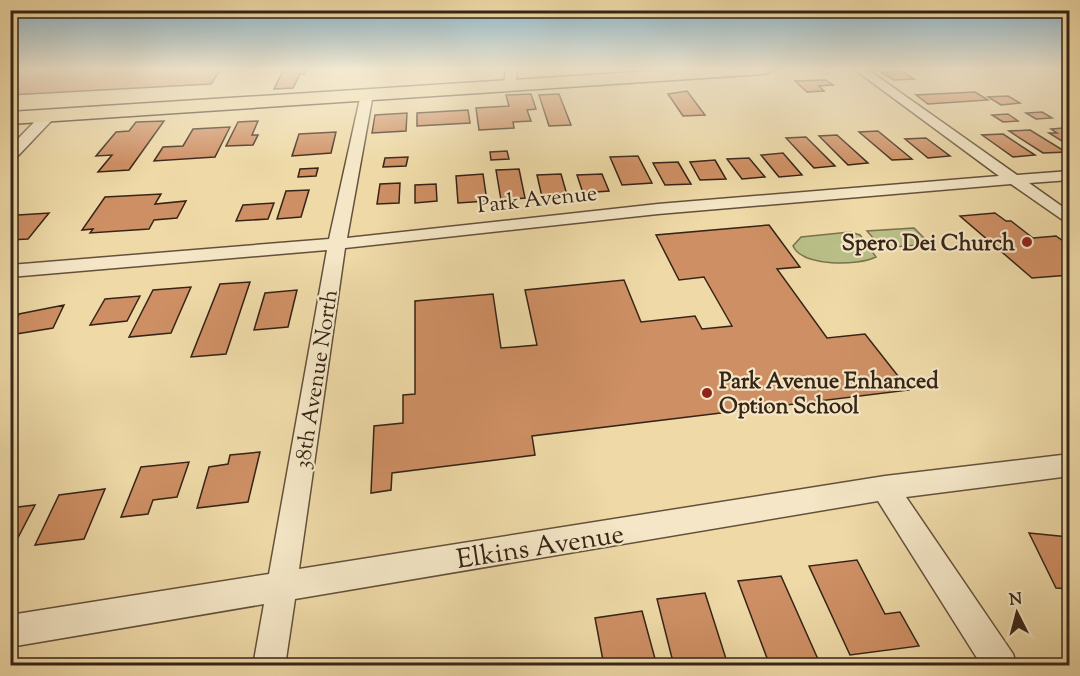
<svg xmlns="http://www.w3.org/2000/svg" width="1080" height="676" font-family="'Sorts Mill Goudy',serif">
<style>
.green{fill:#b9bf87;stroke:#78724f;stroke-width:1.5}
.building{fill:#ce8f64;stroke:#362417;stroke-width:1.5}
.lines{fill:none;stroke-linecap:round;stroke-linejoin:round}
.street-casing{stroke:#64513b;stroke-width:3}
.primary-casing{stroke:#362417;stroke-width:3}
.street{fill:#f4e6c6;fill-rule:evenodd}
.primary{fill:#eed9a7;fill-rule:evenodd}
.poi-dot{fill:#8f2418;stroke:#f4e6c6;stroke-width:2}
.labels{text-anchor:middle;stroke-width:4.5;stroke-linejoin:round;paint-order:stroke}
.street-label{font-size:22px;fill:#362417;stroke:#f4e6c6}
.poi-label{font-size:22px;font-weight:bold;fill:#362417;stroke:#f4e6c6;text-anchor:end}
.near-street-label{font-size:27px;fill:#362417;stroke:#f4e6c6}
</style>
<rect width="100%" height="100%" fill="#eed9a7"/>
<filter id="stains"><feTurbulence type="fractalNoise" baseFrequency=".00333" numOctaves="4"/><feColorMatrix values="0 0 0 0 .2 0 0 0 0 .09 0 0 0 0 .02 0 0 0 .5 -.17"/></filter>
<radialGradient id="worn" r=".72"><stop offset=".6" stop-color="#630" stop-opacity="0"/><stop offset="1" stop-color="#630" stop-opacity=".3"/></radialGradient>
<path class="green" d="M914,228L930,244L882,248L867,231Z
M850,232L860,235L876,257C858,266 803,267 793,246L801,237Z"/>
<path class="building" d="M18,69H221L211,84L10,95V74Z
M284,69H307L304,74H300L293,88L274,89Z
M901,71L914,79L894,80L881,72Z
M826,80L833,85L819,86L824,91L807,92L795,81Z
M687,91L705,115L683,116L668,94Z
M975,92L988,100L928,104L916,95Z
M531,94L536,109L527,110L531,121L513,122L514,128L479,130L476,108L509,106L506,95Z
M559,94L571,125L549,126L539,95Z
M1008,96L1020,103L1001,105L988,97Z
M468,110L470,123L417,126V113Z
M1042,112L1052,118L1036,119L1026,113Z
M407,113L406,131L372,133L375,115Z
M1008,114L1018,121L1003,122L992,115Z
M164,121L129,170L98,172L112,155L96,156L116,132L129,131L136,122Z
M258,121L252,135H258L253,145L226,146L238,122Z
M230,127L215,157L154,161L163,147L183,146L193,129Z
M1063,128L1070,132V146L1049,133H1057L1051,129Z
M1030,130L1066,152L1043,153L1009,131Z
M878,131L912,159L892,160L859,132Z
M336,132L331,153L292,156L299,134Z
M1003,134L1035,155L1013,157L982,135Z
M837,135L868,163L848,165L819,136Z
M806,137L835,166L814,168L786,138Z
M926,138L950,156L928,158L905,139Z
M507,151L509,159L491,160L490,152Z
M783,153L802,175L779,177L761,155Z
M638,156L652,183L622,185L610,157Z
M408,157L406,166L383,167L385,158Z
M749,158L765,177L742,179L727,159Z
M715,160L726,179L700,180L690,162Z
M678,162L691,184L665,185L653,163Z
M318,168L316,176L298,177L300,169Z
M519,169L525,198L501,200L496,170Z
M483,174L487,201L458,203L456,176Z
M561,174L567,195L542,197L537,175Z
M602,174L609,191L583,193L577,175Z
M400,183L399,203L377,204L380,184Z
M436,184L437,201L415,203V185Z
M309,190L301,217L277,219L286,191Z
M161,194L155,204L186,201L177,218L154,220L149,229L90,233L93,229L82,230L105,197Z
M274,203L268,219L236,221L243,205Z
M49,213L28,239L10,240V223L18,215Z
M995,213L1006,221H1011L1033,238L1056,236L1070,246V275L1032,278L960,216Z
M769,225L800,267L777,269L827,338L865,334L909,390L532,436L535,455L392,473L391,490L371,493L374,426L403,423V395L415,394V301L493,294L501,348L537,345L525,290L624,280L641,322L695,316L702,329L732,326L704,277L679,280L656,235Z
M250,282L226,354L191,357L220,284Z
M191,287L171,333L129,337L153,290Z
M297,290L288,327L254,330L265,293Z
M140,296L127,321L90,325L105,299Z
M64,305L53,328L10,335L19,314Z
M260,452L248,502L197,508L209,467L228,464L230,455Z
M189,462L177,497L153,500L148,514L121,517L141,467Z
M105,489L84,539L35,545L59,495Z
M35,505L10,553V508Z
M1029,533L1069,537L1070,589L1056,588Z
M857,560L885,614L900,612L919,646L850,655L809,566Z
M781,576L821,666H770L738,581Z
M705,593L728,665L674,666L657,599Z
M642,611L657,666H604L595,618Z"/>
<g class="lines">
<g class="street-casing">
<path id="street" d="M506,69H518L514,88L504,85Z
M854,69H867L1017,175L1070,171V180L1029,183L1070,212V225L1011,184L658,214L345,248L299,569L885,476L1070,454V476L906,497L1013,654L1017,666H982L878,501L295,599L285,666H253L264,604L10,647V615L269,574L327,250L10,277V265L329,239L361,94L367,90L373,94L347,238L658,204L999,176Z
M48,112L53,113V119L15,159L10,160V147L43,113Z"/>
</g>
<g class="primary-casing">
<path id="primary" d="M682,69H774L765,74L10,124V112Z"/>
</g>
<use href="#street" class="street"/>
<use href="#primary" class="primary"/>
</g>
<linearGradient id="sky" x2="0" y2="1"><stop stop-color="#88b6cd"/><stop offset="0.42" stop-color="#f7eed7"/><stop offset="1" stop-color="#f7eed7" stop-opacity="0"/></linearGradient>
<rect width="1080" height="164" fill="url(#sky)"/>
<g class="poi-dot">
<circle cx="1027" cy="242" r="6"/>
<circle cx="707" cy="393" r="6"/>
</g>
<g class="labels">
<g class="street-label">
<text transform="translate(537 198) rotate(-6)" y="8">Park Avenue</text>
<text transform="translate(315 379) rotate(-81)" y="8">38th Avenue North</text>
</g>
<g class="poi-label">
<text x="1015" y="250">Spero Dei Church</text>
<text x="719" y="388" text-anchor="start">Park Avenue Enhanced<tspan x="719" dy="25">Option School</tspan></text>
</g>
<g class="near-street-label">
<text transform="translate(540 546) rotate(-9)" y="9">Elkins Avenue</text>
</g>
</g>
<rect width="1080" height="676" fill="none" stroke="#eed9a7" stroke-width="36"/>
<rect x="12" y="12" width="1056" height="652" fill="none" stroke="#362417" stroke-width="3"/>
<rect x="18" y="18" width="1044" height="640" fill="none" stroke="#362417" stroke-width="1.5"/>
<g transform="translate(1017 613) rotate(354)" stroke="#f4e6c6" stroke-width="4.5" paint-order="stroke">
<path d="M0-4.5L10 22L0 15L-10 22Z" fill="#362417"/>
<text y="-9" font-size="16" font-weight="bold" text-anchor="middle" fill="#362417">N</text>
</g>
<rect width="100%" height="100%" filter="url(#stains)"/>
<rect width="100%" height="100%" fill="url(#worn)"/>
</svg>
